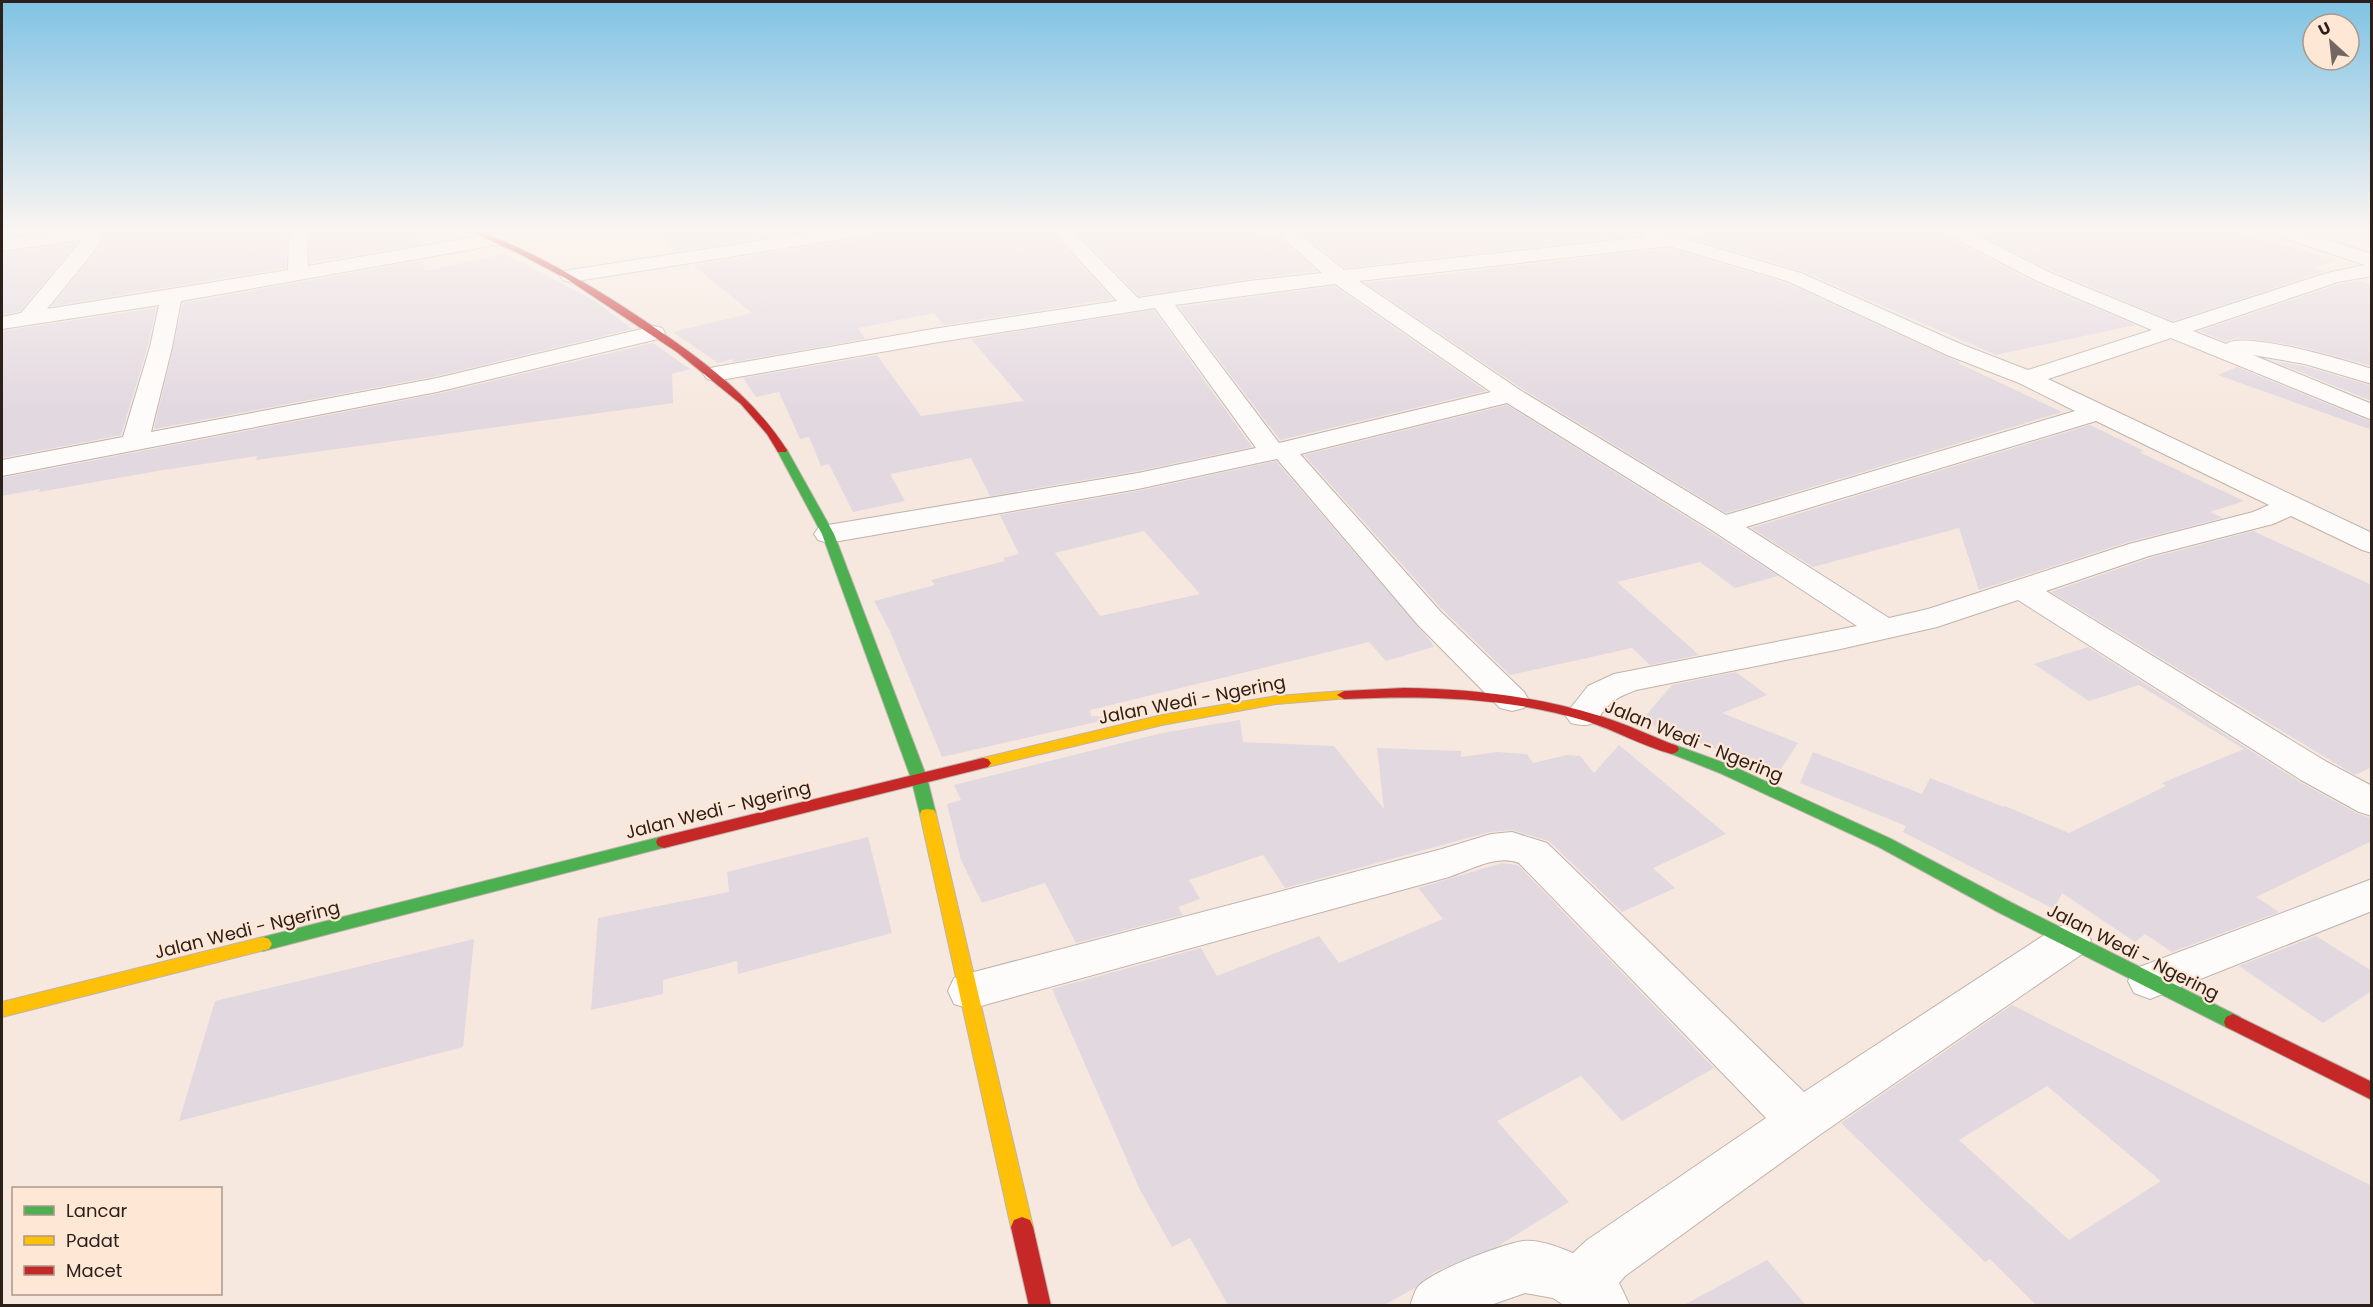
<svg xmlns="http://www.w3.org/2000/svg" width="2373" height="1307" font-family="Poppins,sans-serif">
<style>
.building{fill:#e2d8e0;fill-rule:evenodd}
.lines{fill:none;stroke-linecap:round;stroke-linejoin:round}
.street-casing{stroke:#beb3ab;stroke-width:2}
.fast-casing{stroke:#beb3ab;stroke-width:2}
.slow-casing{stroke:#beb3ab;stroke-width:2}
.jam-casing{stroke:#beb3ab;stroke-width:2}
.street{fill:#fefcfa;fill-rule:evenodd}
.fast{fill:#4caf50;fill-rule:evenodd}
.slow{fill:#ffc107;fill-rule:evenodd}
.jam{fill:#c62828;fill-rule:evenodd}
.labels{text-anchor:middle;stroke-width:4.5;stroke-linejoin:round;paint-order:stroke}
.street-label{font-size:18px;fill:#2c211a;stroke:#ffe7d6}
</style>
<rect width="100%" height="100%" fill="#f6e8df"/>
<path class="building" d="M12,229H64L7,236Z
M109,229H287L286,268L52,306L97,251Z
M309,229H421L422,244L310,263Z
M648,229H822L676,251Z
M880,229H1049L1112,299L944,325L934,313L858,328L865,339L733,362L732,359L718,363L673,332L752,313L693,265L869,237L877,235Z
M1073,229H1257L1258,235L1275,234L1317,271L1249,279L1139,296Z
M1357,229H1641L1639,235L1345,268L1301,232Z
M1726,229H1940L1943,235L2036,283L2135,325L1996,355L1802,271L1687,237Z
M1969,229H2228L2337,260L2314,268L2326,271L2173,321L2052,271Z
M77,243L20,311L2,315V253Z
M1669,248L1786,283L1961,363H1958L2062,412L1726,513L1521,388L1365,283Z
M506,254L595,301L632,329L437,376L154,429L183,303L423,260L424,271Z
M2358,281L2372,285V366L2297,346L2253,339L2236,338L2226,342L2200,331L2339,284Z
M1334,286L1486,391L1280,440L1179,307Z
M156,308L148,346L121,435L2,458V331Z
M1154,310L1252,447L1138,471L990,496L971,458L890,474L905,501L853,512L829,464L821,466L809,437L800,439L779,392L756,397L743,378L877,355L921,416L1024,401L971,339Z
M653,343L690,369L672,374L673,403L256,460L257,456L163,470L39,492L40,489L2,496V478L437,394Z
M2273,361L2304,366L2372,386V401Z
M2237,367L2372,422V430L2218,375Z
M1507,405L1712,533L1778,576L1735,588L1700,562L1617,582L1699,655L1650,665L1632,648L1510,675L1442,609L1304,455Z
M2090,425L2144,451L2139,452L2244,501L2210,512L2223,518L2128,542L1979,590L1959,528L1813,567L1751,528Z
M1276,461L1432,643L1433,647L1386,661L1369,642L1090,710L1091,716L1118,717L942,757L889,629L874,601L935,585L931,580L1005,561L1003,558L1019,554L1000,515L1138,491ZM1144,531L1200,594L1100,616L1055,553Z
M2253,531L2372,585V767L2355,775L2051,592L2150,558Z
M2088,647L2300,782L2358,814L2372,818V841L2256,897L2279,912L2172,952L2145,934L2135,942L2062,893L2054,909L1903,832L1906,826L1800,783L1813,752L1922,794L1930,778L2004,807L2005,806L2069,833L2166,786L2162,783L2244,749L2139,685L2089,701L2034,664Z
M1736,672L1767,695L1722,713L1798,743L1777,775L1739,758L1641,721L1672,685Z
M1240,720L1243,742L1334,746L1384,809L1377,748L1461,751V757L1497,752L1527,754L1533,763L1567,755L1580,756L1594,773L1619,745L1726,834L1653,868L1675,888L1622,912L1549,841L1512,830L1490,832L1285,888L1263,855L1189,880L1200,899L1178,907L1183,915L1076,943L1045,883L982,903L961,860L947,804L961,800L954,785L1162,733Z
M868,837L892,933L738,974L737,961L663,980V994L591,1010L598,918L729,892L727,872Z
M1502,863L1518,865L1714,1068L1622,1121L1581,1076L1497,1121L1569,1202L1498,1246L1434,1272L1415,1288L1384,1305H1228L1190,1238L1172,1247L1140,1190L1052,989L1201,948L1217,976L1319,936L1339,963L1443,919L1418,888Z
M2316,936L2372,971V991L2323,1023L2239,966Z
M474,939L463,1047L179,1121L215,1001Z
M2012,1005L2372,1186V1305H2036L1990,1259L1985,1262L1841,1123ZM2047,1086L2161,1181L2069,1240L1959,1140Z
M1767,1260L1806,1305H1684Z"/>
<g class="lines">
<g class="street-casing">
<path id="street" d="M79,229H107L95,250L47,309L288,270L289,229L307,230L308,266L496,233L503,235L506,239L503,243L496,245L181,301L172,347L151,432L437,378L654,326L662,328L665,333L662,338L437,392L2,476V460L123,437L150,347L159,305L2,329V317L21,313L82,240L2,251V239Z
M835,229H878L876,233L869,235L570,282L563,280L560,276L563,272L570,270Z
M1051,229H1070L1138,298L1249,281L1322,273L1273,229H1293L1344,270L1643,237L1641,234L1643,230L1652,229L1801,273L1963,345L2028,370L2152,330L2037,281L1944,233L1942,229H1965L2051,273L2173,323L2327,273L2365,265L2269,233L2267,229H2294L2372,254V276L2338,282L2193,331L2226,344C2244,330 2347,361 2372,369V384L2305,364L2253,355L2372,404V420L2171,338L2048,379L2372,533V553L2362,550L2291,516L2273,524L2149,556L2046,591L2327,762L2372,786V816L2359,812L2301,780L2018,600L1937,627L1836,650L1636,690C1629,693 1620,696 1614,701C1595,714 1601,731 1571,723L1565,715L1588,686L1614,674L1857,626L1713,531L1507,403L1300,454L1440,611L1524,692L1529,700L1524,708L1512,711L1500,708L1418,625L1277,459L1138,489L828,543L818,540L814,534L818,528L828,525L1138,473L1256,448L1155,308L933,343L715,381L707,379L703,374L707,369L715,367L933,329L1117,301ZM1669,246L1787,281L1947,355L2019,383L2075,411L1726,515L1520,390L1359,281ZM1335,284L1491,392L1279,443L1175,305ZM2096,421L2269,505L2253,512L2129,544L1928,609L1889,618L1746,527Z
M1512,832L1547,843L1804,1092L2055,928L2070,923L2085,928L2091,940L2085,952L1818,1136L1625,1276L1619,1283L1630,1306H1565L1553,1298L1525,1293L1488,1306H1410C1412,1300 1414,1293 1417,1288C1428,1272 1503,1244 1523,1241C1539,1239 1559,1247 1573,1253L1587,1240L1766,1118L1519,863C1498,854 1470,870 1449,877L970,1009L954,1004L948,991L954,978L970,973L1442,849L1491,834Z
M2372,879V911L2150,999L2134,993L2128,981L2134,969Z"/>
</g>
<g class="fast-casing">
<path id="fast" d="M782,447L787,450L834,534L927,778L936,814L934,818H922L920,814L911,778L822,534L777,450Z
M1672,744L1730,765L1891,839L2010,902L2240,1017L2242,1022L2240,1027L2233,1030L2226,1027L1998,912L1879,847L1720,773L1667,752L1665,749L1667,746Z
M664,836L670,838L672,842L670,846L263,951L257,949L254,944L257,939L263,937Z"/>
</g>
<g class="slow-casing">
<path id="slow" d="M1344,691L1351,695L1349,698L1276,704L1162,725L983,768L978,767L975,763L978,759L983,758L1162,715L1276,696Z
M928,809L934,810L936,814L1033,1227L1030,1234L1022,1237L1014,1234L1011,1227L920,814L922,810Z
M263,937L269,939L272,944L269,949L2,1017V1002Z"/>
</g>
<g class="jam-casing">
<path id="jam" d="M465,229H475C541,255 600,290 658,330C708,364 754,399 787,450L786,452H778L767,434L741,404L677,352L567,279L518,253Z
M1404,688C1470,689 1536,696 1600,716C1626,724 1651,736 1677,746L1679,749L1677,752L1672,754C1642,746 1615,730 1586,721C1508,697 1425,695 1344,699L1337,695L1344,691Z
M983,758L988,759L991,763L988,767L664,848L658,846L656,842L658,838L664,836Z
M2233,1014L2372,1082V1100L2226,1027L2224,1022L2226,1017Z
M1022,1217L1030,1220L1033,1227L1051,1306H1029L1011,1227L1014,1220Z"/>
</g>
<use href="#street" class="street"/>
<use href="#fast" class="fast"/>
<use href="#slow" class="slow"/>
<use href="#jam" class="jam"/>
</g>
<linearGradient id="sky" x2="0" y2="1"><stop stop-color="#80c3e4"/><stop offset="0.56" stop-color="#fbf5f1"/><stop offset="1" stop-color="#fbf5f1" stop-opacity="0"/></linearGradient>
<rect width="2373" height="412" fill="url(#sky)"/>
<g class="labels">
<g class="street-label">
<text transform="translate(1192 700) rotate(-11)" y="6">Jalan Wedi - Ngering</text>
<text transform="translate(1694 741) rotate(22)" y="6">Jalan Wedi - Ngering</text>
<text transform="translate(718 810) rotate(-14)" y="6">Jalan Wedi - Ngering</text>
<text transform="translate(247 930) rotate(-14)" y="6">Jalan Wedi - Ngering</text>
<text transform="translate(2133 952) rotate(27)" y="6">Jalan Wedi - Ngering</text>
</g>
</g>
<rect width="2373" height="1307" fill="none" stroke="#2c211a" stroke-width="6"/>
<rect x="12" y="1187" width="210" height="108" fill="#ffe7d6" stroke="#ab988b" stroke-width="1.5"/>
<rect x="24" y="1206" width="30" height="9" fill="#4caf50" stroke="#ab988b" stroke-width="1.5"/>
<text x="66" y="1217" font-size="18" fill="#2c211a">Lancar</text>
<rect x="24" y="1236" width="30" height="9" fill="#ffc107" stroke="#ab988b" stroke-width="1.5"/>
<text x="66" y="1247" font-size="18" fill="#2c211a">Padat</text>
<rect x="24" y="1266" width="30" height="9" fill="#c62828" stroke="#ab988b" stroke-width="1.5"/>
<text x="66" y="1277" font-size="18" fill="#2c211a">Macet</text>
<g transform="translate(2331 42) rotate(333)"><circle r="28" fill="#ffe7d6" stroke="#ab988b" stroke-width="1.5"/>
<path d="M0-4.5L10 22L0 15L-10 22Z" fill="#73675f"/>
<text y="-9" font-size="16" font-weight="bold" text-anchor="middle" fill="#2c211a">U</text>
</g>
</svg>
